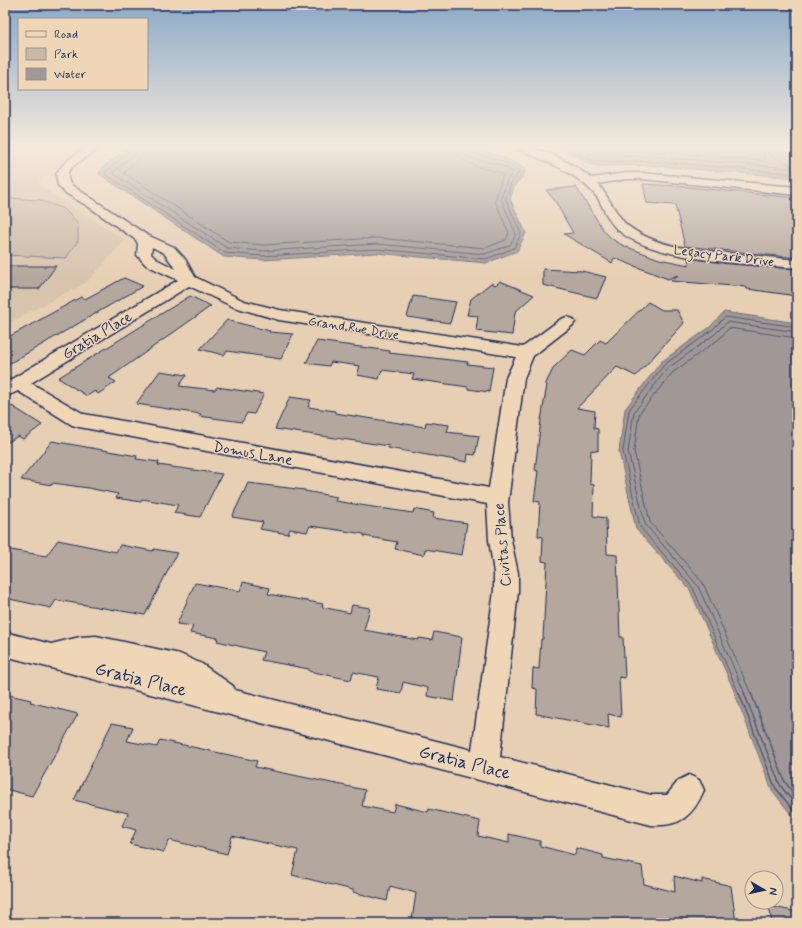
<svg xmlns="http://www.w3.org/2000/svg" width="802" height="928" font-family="Mynerve,sans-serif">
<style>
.built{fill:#d8c3ad}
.green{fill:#c9b8a7;stroke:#727482}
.water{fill:#a09896;stroke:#6b6e80}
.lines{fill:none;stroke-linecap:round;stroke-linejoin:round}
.shore-far1{stroke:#505974;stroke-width:1}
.shore{stroke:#505974;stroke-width:1.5}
.building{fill:#b4a89e;stroke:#1b2f5e}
.minor-casing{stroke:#1b2f5e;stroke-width:3}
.minor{fill:#efd6b7;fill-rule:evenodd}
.labels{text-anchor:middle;stroke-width:3;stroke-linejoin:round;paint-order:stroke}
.far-street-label{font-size:13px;fill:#1b2f5e;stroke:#efd6b7}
.street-label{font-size:15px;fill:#1b2f5e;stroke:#efd6b7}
.near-street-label{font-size:18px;fill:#1b2f5e;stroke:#efd6b7}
</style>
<rect width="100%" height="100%" fill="#e7cfb3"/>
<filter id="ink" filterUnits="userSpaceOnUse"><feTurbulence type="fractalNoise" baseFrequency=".025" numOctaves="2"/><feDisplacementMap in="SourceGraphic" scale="8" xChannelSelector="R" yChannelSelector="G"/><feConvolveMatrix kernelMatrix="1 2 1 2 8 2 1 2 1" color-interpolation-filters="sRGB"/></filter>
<g filter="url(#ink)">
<path class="built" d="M5,147H85L57,166L38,183L49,192L125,240L87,282L5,325Z"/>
<path class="green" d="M7,198L40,200L64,209L78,223V241L66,258L5,255V200Z"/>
<path class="water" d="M129,147H459C483,151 505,155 525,169L524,175L515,185L510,199L526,233L517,251L486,263L376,253L263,260L224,257L99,174L102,168Z
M564,147H769L784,150L797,158V178L648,165L599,166L589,164L573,155Z
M724,312L797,323V822L772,790L732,686L690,590L636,529L619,451L625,409L661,362L710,327Z"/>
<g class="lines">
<path class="shore-far1" d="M132,147L130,151L106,171L105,174L225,253L263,256L376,249L486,259L514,248L521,234L506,199L511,183L520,171L503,161L469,152L466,147
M137,147L134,154L114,171V174L227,248L263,251L377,244L485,254L510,245L516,234L501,199L507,181L513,172C499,161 474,162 462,153L461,147
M143,147L140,157L124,173L229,242L263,245L377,238L485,248L506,240L509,233L495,201L503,174C486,167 460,168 455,147
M569,147L575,152L591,160L599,162L648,161L797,174
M577,147L592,155L600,157L648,156L791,168V165L770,155L767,147
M589,147L601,151L649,150L763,161L765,158L761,147
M739,694L693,588L640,527L623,451L629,410L664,365L712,330L725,317L797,327
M745,694L698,586L645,524L628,451L634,412L667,369L715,334L727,322L797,332
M751,694L703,583L650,522L634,451L639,414L672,373L719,339L729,328L797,338"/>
<path class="shore" d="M739,693L775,787L797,815
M744,693L780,785L797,807
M751,693L785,782L797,798"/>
</g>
<path class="building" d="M643,184L678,186L797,198V258L685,246L675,205L647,203Z
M576,187L604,231L612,239L622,245L659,259L689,265L688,258L729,264L797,269V296L747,289L746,287L671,281L678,275L668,279L614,258L612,263L564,234L573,233L555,201L546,190Z
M5,266H56L39,289H5Z
M543,269L582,271L606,277L597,298L543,285Z
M124,278L143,286L5,366V339L81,297L85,299Z
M500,281L534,295L515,312L512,335L476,331L478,316L467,315L471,299L491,283L496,285Z
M190,296L211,306L109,378L116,382L98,394L95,391L87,396L58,378Z
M413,296L456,302L450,323L407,317Z
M648,302L662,310H677L684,323L636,376L617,367L577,408L595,411L594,428L598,429V451L591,450L590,484L594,485L593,516L606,518L607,554L617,555L620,637H623L625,678L619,677L621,717L608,714L609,728L536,714L537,689L532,688L533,668L539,669L541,639H543L547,562L542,561L543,537L538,536L540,502L534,501L538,471L535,470L541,420L547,385H545L554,367L572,350L585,355L600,340L606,343Z
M227,320L270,331L269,332L293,334L281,359L227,351L224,355L200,349Z
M317,341L390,351L389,353L468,362L467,364L493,367L489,392L468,389V387L412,379L414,374L382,370L379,379L357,375L360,366L331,362L329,366L306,363Z
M160,371L187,375L179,386L215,390L217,387L264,394L254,414L247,413L242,422L199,416L201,414L136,404Z
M290,397L311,400L308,407L335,411V413L425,427L426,422L449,425L447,432L479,436L475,455L468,454L467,462L388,448L389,446L275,429Z
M12,406L42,425L23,439L18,436L5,444V410Z
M52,441L137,456L136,459L159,462L158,465L222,474L200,517L174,513L178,505L142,499L141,502L116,498L118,494L88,488L53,483L52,485L21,480Z
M248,483L305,490V491L337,497L335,501L373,507L413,513L414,509L434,513L433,518L467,523L462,555L425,549L424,555L395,549L397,542L364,536V534L325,528L310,526L307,532L290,529L288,534L260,529L263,522L232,517Z
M58,540L116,552L120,545L153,551L154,549L177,553L145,615L56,600L51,608L5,598V549L46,556Z
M243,582L270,588L268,594L323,604L322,607L350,613L352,605L370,608L364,630L418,640L419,638L432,640L434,632L462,637L454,701L427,696L428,688L403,682L401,693L376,689L379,677L353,672L351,680L309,671V669L261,660L264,652L217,641L218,638L190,633L193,626L177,624L195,583L240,591Z
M9,695L31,700L30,702L78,714L32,796L5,789V700Z
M112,723L133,727L127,741L157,747L160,740L257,761L255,767L365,790L362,806L393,812L395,804L428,812L429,809L480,821L478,836L509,843V834L540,841V846L575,855L576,848L603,855V858L642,866L644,884L675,892L674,876L702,883V879L731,886L736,923H423L412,920L416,893L390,886L387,901L353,892V890L292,875L298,850L232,836L227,854L169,840L164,852L130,844L136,830L122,826L128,813L74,800Z
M769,906L797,912V923H772Z"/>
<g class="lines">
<g class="minor-casing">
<path id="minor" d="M88,147H100C94,155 69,164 68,174C67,177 69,181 70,184L147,235L174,247L185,259L195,277L244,301L280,310L523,347L561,319L567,317L573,319L575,322L573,325L533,356L524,378L508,502L511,540L518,573V591L500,757L651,795H667L679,780L689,775L699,780L704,790C693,816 680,827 651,825L5,656V632L51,644L80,637L96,636L180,654L202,664L233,686L235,690L472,750L494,591V573L489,540L487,504L79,427L72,425L18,391L5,397V383L178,280L146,265L137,255L138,244L136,240L89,207L64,192L58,185L56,174L60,168L69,159ZM152,247L164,253L176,269L156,259L151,254ZM189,286L234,307L279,320L516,357L506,378L489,488L84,414L31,383Z
M516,147C538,144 574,164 591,178L626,173H642L797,187V195L642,179H626L598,184C608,196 618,218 628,226C658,249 700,250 736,254C757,256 777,258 797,260V268C750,264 653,261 618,230C608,222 604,208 597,197C577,172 546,161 517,149Z"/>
</g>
<use href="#minor" class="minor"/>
</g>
</g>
<linearGradient id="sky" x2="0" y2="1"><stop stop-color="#8ba9c7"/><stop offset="0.53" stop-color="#f4e9dd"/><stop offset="1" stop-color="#f4e9dd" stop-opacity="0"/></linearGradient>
<rect width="802" height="277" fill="url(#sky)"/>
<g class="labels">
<g class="far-street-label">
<text transform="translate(724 255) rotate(7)" y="5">Legacy Park Drive</text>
<text transform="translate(354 327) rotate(9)" y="5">Grand Rue Drive</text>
</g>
<g class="street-label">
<text transform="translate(97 335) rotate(-31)" y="5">Gratia Place</text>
<text transform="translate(253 453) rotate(10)" y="5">Domus Lane</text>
<text transform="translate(502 545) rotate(-95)" y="5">Civitas Place</text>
</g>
<g class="near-street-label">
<text transform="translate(141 679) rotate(14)" y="6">Gratia Place</text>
<text transform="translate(465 762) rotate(14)" y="6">Gratia Place</text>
</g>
</g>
<rect width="802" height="928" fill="none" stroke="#efd6b7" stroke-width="20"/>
<rect x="10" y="10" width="782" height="908" fill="none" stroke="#1b2f5e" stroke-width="1.5" filter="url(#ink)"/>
<rect x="18" y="18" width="130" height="72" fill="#efd6b7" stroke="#9a9393"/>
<rect x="26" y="31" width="20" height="6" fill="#efd6b7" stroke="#9a9393"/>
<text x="54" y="38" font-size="12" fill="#1b2f5e">Road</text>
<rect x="26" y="48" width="20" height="12" fill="#c9b8a7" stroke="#9a9393"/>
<text x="54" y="58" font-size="12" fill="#1b2f5e">Park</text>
<rect x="26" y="68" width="20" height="12" fill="#a09896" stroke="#9a9393"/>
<text x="54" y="78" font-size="12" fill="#1b2f5e">Water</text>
<g transform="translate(764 890) rotate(99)"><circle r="19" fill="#efd6b7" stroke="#9a9393"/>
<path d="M0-3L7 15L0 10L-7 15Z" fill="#1b2f5e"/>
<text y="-6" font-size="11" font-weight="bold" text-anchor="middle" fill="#1b2f5e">N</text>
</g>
</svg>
